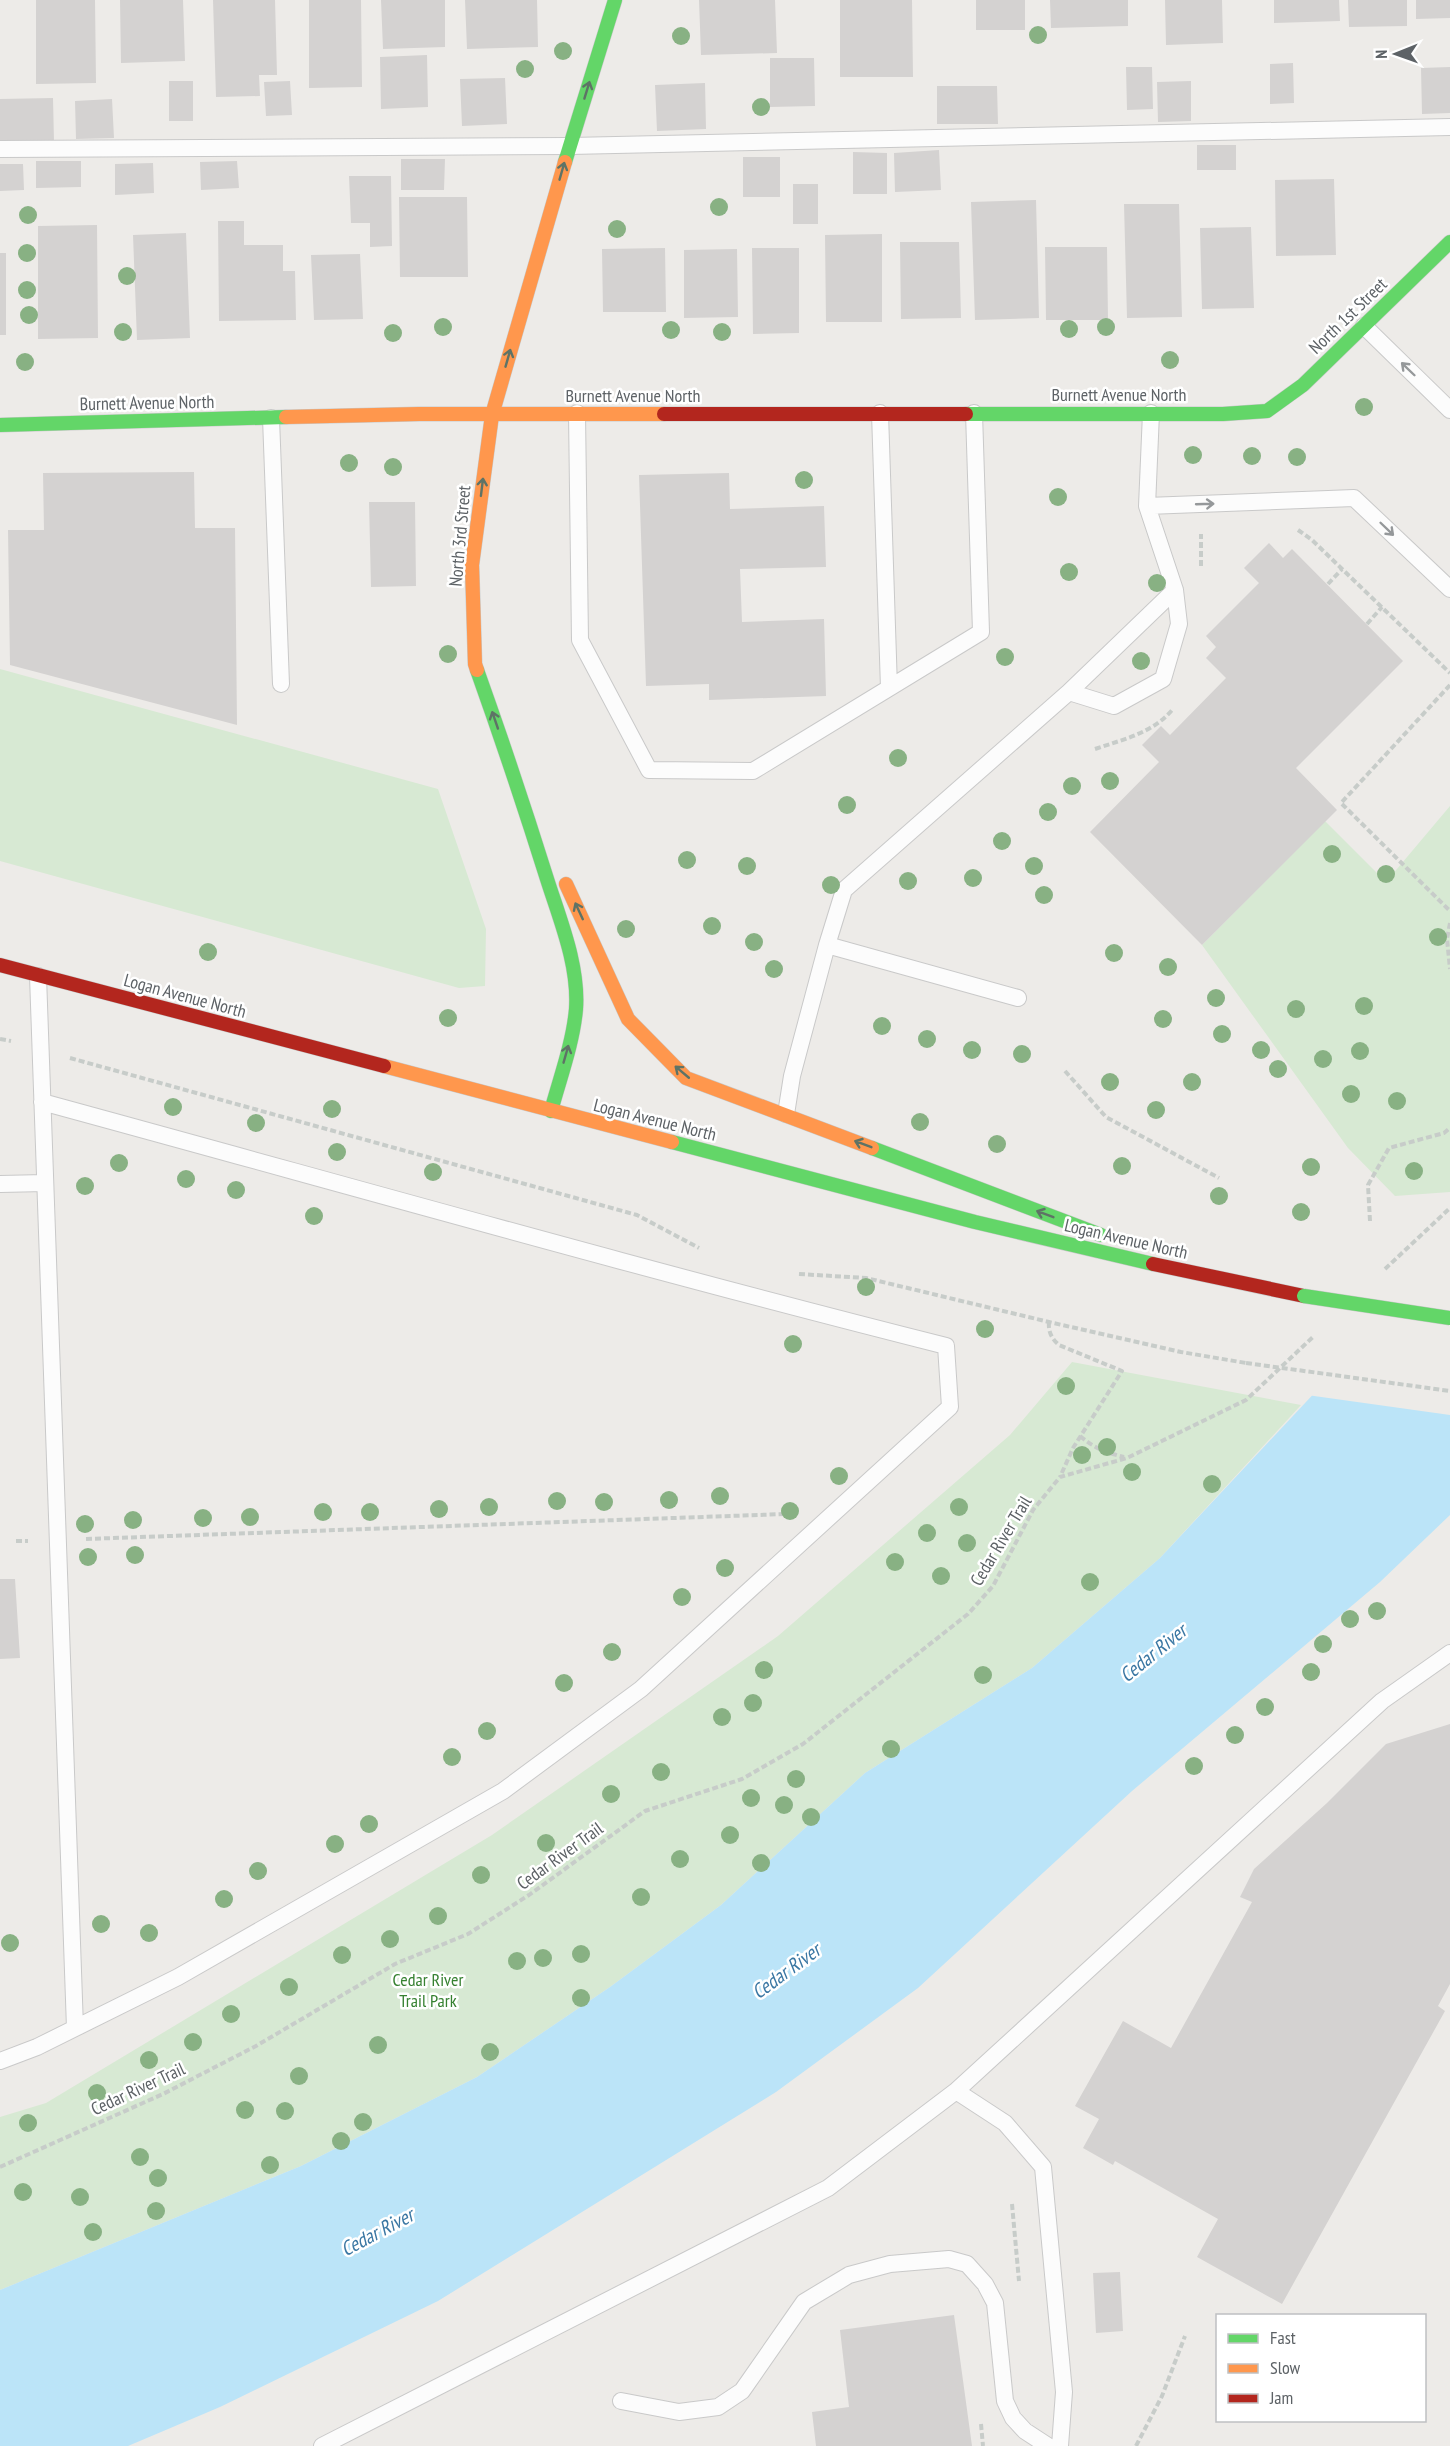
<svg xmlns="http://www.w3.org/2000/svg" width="1450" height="2446" font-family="'PT Sans Narrow',sans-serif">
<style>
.green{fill:#d7e9d3}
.water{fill:#bbe4f8}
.pier{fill:#edebe8}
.building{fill:#d4d2d1}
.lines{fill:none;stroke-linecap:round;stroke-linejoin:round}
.lane-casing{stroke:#c9c9c9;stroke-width:18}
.fast-casing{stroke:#c8c9c9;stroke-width:15}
.slow-casing{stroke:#c8c9c9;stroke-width:15}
.jam-casing{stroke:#c8c9c9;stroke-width:15}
.path{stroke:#c7ccc9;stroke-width:4;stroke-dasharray:6 3;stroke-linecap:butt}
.lane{stroke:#fcfcfc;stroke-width:16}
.fast{stroke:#63d668;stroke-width:14}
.slow{stroke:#ff974d;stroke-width:14}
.jam{stroke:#b3261e;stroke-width:14}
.fast-bridge-casing{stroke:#c8c9c9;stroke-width:15;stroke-linecap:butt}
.path-bridge{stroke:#c7ccc9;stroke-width:4;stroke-dasharray:6 3;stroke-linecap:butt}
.fast-bridge{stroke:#63d668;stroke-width:14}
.tree{fill:#88b183}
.oneway{stroke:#5e7366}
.oneway2{stroke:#95989a}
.labels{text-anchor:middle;stroke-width:5;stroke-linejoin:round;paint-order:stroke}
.street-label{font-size:18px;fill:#5d6266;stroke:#fff}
.park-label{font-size:18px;fill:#368131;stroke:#fff}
.water-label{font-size:20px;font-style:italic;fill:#3a77a3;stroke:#fff}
</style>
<rect width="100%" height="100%" fill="#edebe8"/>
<path class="green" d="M0,669L438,789L486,929L485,986L459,988L0,861Z
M1450,806V1192L1395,1196L1348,1148L1202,945L1325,821L1386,882Z
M1072,1362L1301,1405L1160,1558L1032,1668L865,1773L721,1905L610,1987L477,2077L301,2166L0,2290V2117L46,2103L492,1835L778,1636L1010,1435Z"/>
<path class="water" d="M1450,1248V1515L1380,1582L1132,1791L918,1988L776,2092L438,2301L220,2407L128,2446H0V2290L301,2166L477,2077L610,1987L721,1905L865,1773L1032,1668L1160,1558Z"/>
<path class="pier" d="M1450,1245V1415L1307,1395L1448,1246Z"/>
<path class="building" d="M36,0H95L96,83L36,84Z
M120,0H183L185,61L121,63Z
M213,0H275L277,75H259L260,96L216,97Z
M309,0H361L362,87L309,88Z
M381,0H445V47L383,49Z
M465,0H537L538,47L467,49Z
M699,0H775L777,53L701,55Z
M840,0H912L913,77H840Z
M976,0H1025V30H976Z
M1050,0H1128V26L1051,28Z
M1165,0H1222L1223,43L1166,45Z
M1274,0H1339L1340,21L1274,23Z
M1348,0H1407V26L1349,27Z
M1416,0H1450V18L1416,19Z
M427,55L428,107L381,109L380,57Z
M770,58H814L815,106L770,107Z
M1293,63L1294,103L1270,104V64Z
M1126,67H1152L1153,109L1127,110Z
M1450,67V113L1422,114L1421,68Z
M505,78L507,124L462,126L460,79Z
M169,81H193V121H169Z
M290,81L292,115L266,116L264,82Z
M1191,81V121L1158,122L1157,82Z
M705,83L706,129L657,131L655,85Z
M937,86H997L998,124H937Z
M53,98L54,142L0,143V99Z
M112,99L114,138L76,139L75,101Z
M1197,145H1236V170H1197Z
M939,150L941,190L895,192L894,153Z
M853,152L887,153V194H853Z
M743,157H780V197H743Z
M401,159H445L444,190H401Z
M36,161H81V187L36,188Z
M237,161L239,188L201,190L200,162Z
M153,163L154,193L115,195V164Z
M0,164H23L24,190L0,191Z
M349,176H391L392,246L370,247V223H351Z
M1334,179L1336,255L1276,256L1275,180Z
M793,184H818V224H793Z
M399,197H467L468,277H400Z
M1036,200L1039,318L975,320L971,202Z
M1124,204H1179L1182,317L1127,318Z
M218,221H244V245H283V271H295L296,320L219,321Z
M97,225L98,338L38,339V226Z
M1251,227L1254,308L1202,309L1200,228Z
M186,233L190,338L137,340L133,235Z
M882,234V322H826L825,235Z
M900,242H959L961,318L901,319Z
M1045,247H1107L1108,320H1046Z
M665,248L666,312H603L602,249Z
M752,248H799V333L753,334Z
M737,249L738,317L684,318V250Z
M0,253H6V335H0Z
M360,254L363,319L314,320L311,255Z
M194,472L195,528H235L237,725L10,665L8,530H44L43,473Z
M729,473L730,509L824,506L826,567L740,569L742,622L824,619L826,696L709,700V684L646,686L639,475Z
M369,502H415L416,586L371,587Z
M1269,543L1283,558L1292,549L1403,661L1296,768L1337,810L1202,945L1090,832L1159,762L1142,745L1161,726L1170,735L1226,678L1206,658L1216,647L1206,636L1259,583L1244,568Z
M0,1579H15L20,1658L0,1659Z
M1450,1724V1984L1438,2006L1445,2011L1282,2304L1197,2257L1218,2219L1115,2161L1113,2165L1083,2148L1099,2119L1075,2106L1123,2021L1171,2048L1252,1902L1240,1897L1254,1869L1327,1803L1386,1744Z
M1120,2272L1123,2331L1096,2333L1093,2273Z
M954,2315L972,2446H816L812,2412L849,2407L840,2330Z"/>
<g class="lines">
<g class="lane-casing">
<path id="lane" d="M0,149L570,146L1450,127
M1364,326L1450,410
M577,413L580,640L649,770L753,771L981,632L974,413
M880,413L889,688
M271,418L281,684
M1147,506L1354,498L1450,589
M1069,692L1175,590
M827,945L1018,998
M38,976L75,2028
M786,1114L792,1076L827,945L844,890L1069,692L1114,706L1163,679L1179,624L1175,590L1147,506L1151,413
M0,1184L45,1183
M0,2061L37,2047L178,1977L503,1791L641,1689L950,1407L946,1346C644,1270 343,1184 42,1102
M956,2091L1005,2123L1043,2167L1064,2392L1060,2446
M621,2401L679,2412L718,2407L742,2391L804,2302L849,2275L890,2264L949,2259L967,2264L985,2284L995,2303L1005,2401L1013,2418L1025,2431L1048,2446
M322,2446L828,2188L956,2091L1382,1701L1450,1653"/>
</g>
<g class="fast-casing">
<path id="fast" d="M565,162L615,0
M966,414H1223L1267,411L1303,385L1450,242
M0,425L286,417
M477,670C502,740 525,809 547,879C560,920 579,965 576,1009C573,1043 560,1078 551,1111
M672,1142L975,1222L1153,1264
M872,1148L1101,1235"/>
</g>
<g class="slow-casing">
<path id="slow" d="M286,417L419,414H664
M477,670L475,664L472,565L492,415L565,162
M566,884L628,1019L686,1078L872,1148
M384,1066L672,1142"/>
</g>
<g class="jam-casing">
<path id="jam" d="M664,414H966
M0,965L384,1066
M1153,1264L1304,1296"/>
</g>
<path class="path" d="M1298,530L1312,540L1450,673
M1201,566V534
M1328,584L1342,569
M1367,624L1382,607
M1450,685L1341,803L1450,911
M1095,749C1124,739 1153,733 1173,709
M1450,923L1447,939L1450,969
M0,1039L11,1041
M70,1058L637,1215L699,1248
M1065,1071L1106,1117L1219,1178
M1370,1221L1368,1185L1389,1148L1444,1133L1450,1128
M1385,1269L1450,1208
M799,1274L866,1278L1049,1322L1181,1352L1246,1363
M1049,1322C1048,1332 1052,1339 1059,1345L1122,1371L1073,1448L1060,1477
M1080,1436C1094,1448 1107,1453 1124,1457
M86,1539L786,1514
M16,1541H28
M0,2167L163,2094L256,2046L395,1964L468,1934L529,1895L645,1811L742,1779L803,1744L968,1614L993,1586L1033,1510L1060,1477L1127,1458L1246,1400L1314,1336
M1012,2204L1019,2281
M981,2424L983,2446
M1136,2446L1162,2396L1185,2336"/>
<use href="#lane" class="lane"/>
<use href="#fast" class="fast"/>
<use href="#slow" class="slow"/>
<use href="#jam" class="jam"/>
<g class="fast-bridge-casing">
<path id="fast-bridge" d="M1304,1296L1450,1318"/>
</g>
<path class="path-bridge" d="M1246,1363L1450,1391"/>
<use href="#fast-bridge" class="fast-bridge"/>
</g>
<g class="tree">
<circle cx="1038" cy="35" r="9"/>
<circle cx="681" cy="36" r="9"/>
<circle cx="563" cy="51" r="9"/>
<circle cx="525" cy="69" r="9"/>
<circle cx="761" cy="107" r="9"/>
<circle cx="719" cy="207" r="9"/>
<circle cx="28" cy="215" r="9"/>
<circle cx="617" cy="229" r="9"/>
<circle cx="27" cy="253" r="9"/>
<circle cx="127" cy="276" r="9"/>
<circle cx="27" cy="290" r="9"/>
<circle cx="29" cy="315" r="9"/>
<circle cx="443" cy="327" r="9"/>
<circle cx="1106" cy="327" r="9"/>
<circle cx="1069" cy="329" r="9"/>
<circle cx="671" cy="330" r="9"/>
<circle cx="123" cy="332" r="9"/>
<circle cx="722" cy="332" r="9"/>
<circle cx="393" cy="333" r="9"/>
<circle cx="1170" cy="360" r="9"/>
<circle cx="25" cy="362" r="9"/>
<circle cx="1364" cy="407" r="9"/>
<circle cx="1193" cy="455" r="9"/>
<circle cx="1252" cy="456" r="9"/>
<circle cx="1297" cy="457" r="9"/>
<circle cx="349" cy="463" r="9"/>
<circle cx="393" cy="467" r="9"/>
<circle cx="804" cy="480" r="9"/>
<circle cx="1058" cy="497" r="9"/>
<circle cx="1069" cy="572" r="9"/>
<circle cx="1157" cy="583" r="9"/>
<circle cx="448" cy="654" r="9"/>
<circle cx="1005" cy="657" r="9"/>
<circle cx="1141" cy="661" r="9"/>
<circle cx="898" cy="758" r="9"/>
<circle cx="1110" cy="781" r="9"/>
<circle cx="1072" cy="786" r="9"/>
<circle cx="847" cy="805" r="9"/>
<circle cx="1048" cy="812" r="9"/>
<circle cx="1002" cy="841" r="9"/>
<circle cx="1332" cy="854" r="9"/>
<circle cx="687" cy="860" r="9"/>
<circle cx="747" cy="866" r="9"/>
<circle cx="1034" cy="866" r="9"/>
<circle cx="1386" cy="874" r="9"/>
<circle cx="973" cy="878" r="9"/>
<circle cx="908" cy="881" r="9"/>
<circle cx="831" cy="885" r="9"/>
<circle cx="1044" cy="895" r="9"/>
<circle cx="712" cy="926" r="9"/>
<circle cx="626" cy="929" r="9"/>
<circle cx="1438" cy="937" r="9"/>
<circle cx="754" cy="942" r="9"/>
<circle cx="208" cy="952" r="9"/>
<circle cx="1114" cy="953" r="9"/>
<circle cx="1168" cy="967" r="9"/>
<circle cx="774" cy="969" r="9"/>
<circle cx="1216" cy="998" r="9"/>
<circle cx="1364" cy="1006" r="9"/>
<circle cx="1296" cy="1009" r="9"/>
<circle cx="448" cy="1018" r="9"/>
<circle cx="1163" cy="1019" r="9"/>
<circle cx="882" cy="1026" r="9"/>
<circle cx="1222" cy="1034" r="9"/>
<circle cx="927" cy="1039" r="9"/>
<circle cx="972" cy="1050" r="9"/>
<circle cx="1261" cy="1050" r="9"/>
<circle cx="1360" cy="1051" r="9"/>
<circle cx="1022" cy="1054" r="9"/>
<circle cx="1323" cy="1059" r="9"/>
<circle cx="1278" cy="1069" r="9"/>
<circle cx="1110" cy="1082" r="9"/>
<circle cx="1192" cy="1082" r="9"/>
<circle cx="1351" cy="1094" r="9"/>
<circle cx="1397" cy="1101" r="9"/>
<circle cx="173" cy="1107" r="9"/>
<circle cx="332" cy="1109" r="9"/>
<circle cx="1156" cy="1110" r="9"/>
<circle cx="920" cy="1122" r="9"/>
<circle cx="256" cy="1123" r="9"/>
<circle cx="997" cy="1144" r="9"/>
<circle cx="337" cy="1152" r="9"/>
<circle cx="119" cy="1163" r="9"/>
<circle cx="1122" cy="1166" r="9"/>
<circle cx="1311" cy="1167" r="9"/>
<circle cx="1414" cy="1171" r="9"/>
<circle cx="433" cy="1172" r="9"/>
<circle cx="186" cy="1179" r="9"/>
<circle cx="85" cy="1186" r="9"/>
<circle cx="236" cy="1190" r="9"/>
<circle cx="1219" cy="1196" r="9"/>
<circle cx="1301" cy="1212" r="9"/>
<circle cx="314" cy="1216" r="9"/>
<circle cx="866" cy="1287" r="9"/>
<circle cx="985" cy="1329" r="9"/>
<circle cx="793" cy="1344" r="9"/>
<circle cx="1066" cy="1386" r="9"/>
<circle cx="1107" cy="1447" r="9"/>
<circle cx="1082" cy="1455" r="9"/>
<circle cx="1132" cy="1472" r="9"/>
<circle cx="839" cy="1476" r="9"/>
<circle cx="1212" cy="1484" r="9"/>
<circle cx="720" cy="1496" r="9"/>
<circle cx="669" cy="1500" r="9"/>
<circle cx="557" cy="1501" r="9"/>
<circle cx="604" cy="1502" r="9"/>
<circle cx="489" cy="1507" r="9"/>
<circle cx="959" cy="1507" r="9"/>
<circle cx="439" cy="1509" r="9"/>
<circle cx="790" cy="1511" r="9"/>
<circle cx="323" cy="1512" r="9"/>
<circle cx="370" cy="1512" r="9"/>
<circle cx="250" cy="1517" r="9"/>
<circle cx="203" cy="1518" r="9"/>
<circle cx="133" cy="1520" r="9"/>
<circle cx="85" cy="1524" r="9"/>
<circle cx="927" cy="1533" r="9"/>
<circle cx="967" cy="1543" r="9"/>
<circle cx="135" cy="1555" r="9"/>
<circle cx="88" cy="1557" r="9"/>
<circle cx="895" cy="1562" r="9"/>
<circle cx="725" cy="1568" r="9"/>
<circle cx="941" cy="1576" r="9"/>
<circle cx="1090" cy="1582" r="9"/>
<circle cx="682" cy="1597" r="9"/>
<circle cx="1377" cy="1611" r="9"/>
<circle cx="1350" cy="1619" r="9"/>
<circle cx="1323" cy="1644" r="9"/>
<circle cx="612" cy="1652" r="9"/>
<circle cx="764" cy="1670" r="9"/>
<circle cx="1311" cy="1672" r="9"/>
<circle cx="983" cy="1675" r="9"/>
<circle cx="564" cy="1683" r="9"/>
<circle cx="753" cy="1703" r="9"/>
<circle cx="1265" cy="1707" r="9"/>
<circle cx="722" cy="1717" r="9"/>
<circle cx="487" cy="1731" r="9"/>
<circle cx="1235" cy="1735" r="9"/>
<circle cx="891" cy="1749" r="9"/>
<circle cx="452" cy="1757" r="9"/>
<circle cx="1194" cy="1766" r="9"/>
<circle cx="661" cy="1772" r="9"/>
<circle cx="796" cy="1779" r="9"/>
<circle cx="611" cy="1794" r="9"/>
<circle cx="751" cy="1798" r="9"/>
<circle cx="784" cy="1805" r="9"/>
<circle cx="811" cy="1817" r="9"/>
<circle cx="369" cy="1824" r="9"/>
<circle cx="730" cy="1835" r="9"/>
<circle cx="546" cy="1843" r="9"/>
<circle cx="335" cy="1844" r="9"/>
<circle cx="680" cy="1859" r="9"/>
<circle cx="761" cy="1863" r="9"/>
<circle cx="258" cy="1871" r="9"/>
<circle cx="481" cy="1875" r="9"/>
<circle cx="641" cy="1897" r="9"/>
<circle cx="224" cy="1899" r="9"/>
<circle cx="438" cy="1916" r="9"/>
<circle cx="101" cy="1924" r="9"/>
<circle cx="149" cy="1933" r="9"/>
<circle cx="390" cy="1939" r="9"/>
<circle cx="10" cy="1943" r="9"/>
<circle cx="581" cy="1954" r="9"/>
<circle cx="342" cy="1955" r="9"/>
<circle cx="543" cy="1958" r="9"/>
<circle cx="517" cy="1961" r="9"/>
<circle cx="289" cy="1987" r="9"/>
<circle cx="581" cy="1998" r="9"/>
<circle cx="231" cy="2014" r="9"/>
<circle cx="193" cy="2042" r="9"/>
<circle cx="378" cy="2045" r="9"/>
<circle cx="490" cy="2052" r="9"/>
<circle cx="149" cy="2060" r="9"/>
<circle cx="299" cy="2076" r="9"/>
<circle cx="97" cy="2093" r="9"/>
<circle cx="245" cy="2110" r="9"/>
<circle cx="285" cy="2111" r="9"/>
<circle cx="363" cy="2122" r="9"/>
<circle cx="28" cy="2123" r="9"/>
<circle cx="341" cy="2141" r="9"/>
<circle cx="140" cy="2157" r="9"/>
<circle cx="270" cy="2165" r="9"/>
<circle cx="158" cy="2178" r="9"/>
<circle cx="23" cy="2192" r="9"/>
<circle cx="80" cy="2197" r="9"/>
<circle cx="156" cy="2211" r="9"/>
<circle cx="93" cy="2232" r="9"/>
</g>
<defs><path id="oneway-shaft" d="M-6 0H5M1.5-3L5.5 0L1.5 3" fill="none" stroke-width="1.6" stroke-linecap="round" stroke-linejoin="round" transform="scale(1.5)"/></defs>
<g class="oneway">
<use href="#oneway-shaft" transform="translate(587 90) rotate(-73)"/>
<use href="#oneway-shaft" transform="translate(562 171) rotate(-74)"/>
<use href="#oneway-shaft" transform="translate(508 358) rotate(-74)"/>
<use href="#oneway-shaft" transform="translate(482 487) rotate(-83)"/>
<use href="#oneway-shaft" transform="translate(495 720) rotate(-109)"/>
<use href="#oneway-shaft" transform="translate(579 911) rotate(-115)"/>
<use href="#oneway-shaft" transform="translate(566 1054) rotate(-74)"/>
<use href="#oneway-shaft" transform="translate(682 1072) rotate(-140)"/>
<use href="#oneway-shaft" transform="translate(863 1144) rotate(-159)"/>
<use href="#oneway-shaft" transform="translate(1045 1214) rotate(-159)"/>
</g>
<g class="oneway2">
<use href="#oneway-shaft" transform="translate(1408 369) rotate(-136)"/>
<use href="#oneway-shaft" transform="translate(1205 504) rotate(-2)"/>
<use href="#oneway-shaft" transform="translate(1387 529) rotate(44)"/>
</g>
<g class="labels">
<g class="street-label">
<text transform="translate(1348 316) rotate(-44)" y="6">North 1st Street</text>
<text x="1119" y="401">Burnett Avenue North</text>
<text x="633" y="402">Burnett Avenue North</text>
<text transform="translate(147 403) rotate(-1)" y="6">Burnett Avenue North</text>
<text transform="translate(460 536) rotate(-85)" y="6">North 3rd Street</text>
<text transform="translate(185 996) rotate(15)" y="6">Logan Avenue North</text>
<text transform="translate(655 1120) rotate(14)" y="6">Logan Avenue North</text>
<text transform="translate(1126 1239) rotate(13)" y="6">Logan Avenue North</text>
<text transform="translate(1001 1541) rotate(-59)" y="6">Cedar River Trail</text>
<text transform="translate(560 1856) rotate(-36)" y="6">Cedar River Trail</text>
<text transform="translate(138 2089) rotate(-25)" y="6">Cedar River Trail</text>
</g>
<g class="park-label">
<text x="428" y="1986">Cedar River<tspan x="428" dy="21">Trail Park</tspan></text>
</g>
<g class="water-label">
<text transform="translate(1153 1653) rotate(-39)" y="7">Cedar River</text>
<text transform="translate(786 1971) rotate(-36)" y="7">Cedar River</text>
<text transform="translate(377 2232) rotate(-28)" y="7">Cedar River</text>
</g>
</g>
<rect x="1216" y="2314" width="210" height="108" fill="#ffffff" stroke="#bec0c2" stroke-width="1.5"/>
<rect x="1228" y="2334" width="30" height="9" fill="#63d668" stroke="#bec0c2" stroke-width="1.5"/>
<text x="1270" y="2344" font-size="18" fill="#5d6266">Fast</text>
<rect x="1228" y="2364" width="30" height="9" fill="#ff974d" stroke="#bec0c2" stroke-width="1.5"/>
<text x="1270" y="2374" font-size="18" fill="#5d6266">Slow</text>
<rect x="1228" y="2394" width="30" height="9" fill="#b3261e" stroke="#bec0c2" stroke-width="1.5"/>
<text x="1270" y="2404" font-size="18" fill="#5d6266">Jam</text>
<g transform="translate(1396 54) rotate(269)" stroke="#ffffff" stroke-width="4.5" paint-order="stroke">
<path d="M0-4.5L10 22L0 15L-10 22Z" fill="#5d6266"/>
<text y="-9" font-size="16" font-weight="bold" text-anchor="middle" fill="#5d6266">N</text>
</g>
</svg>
